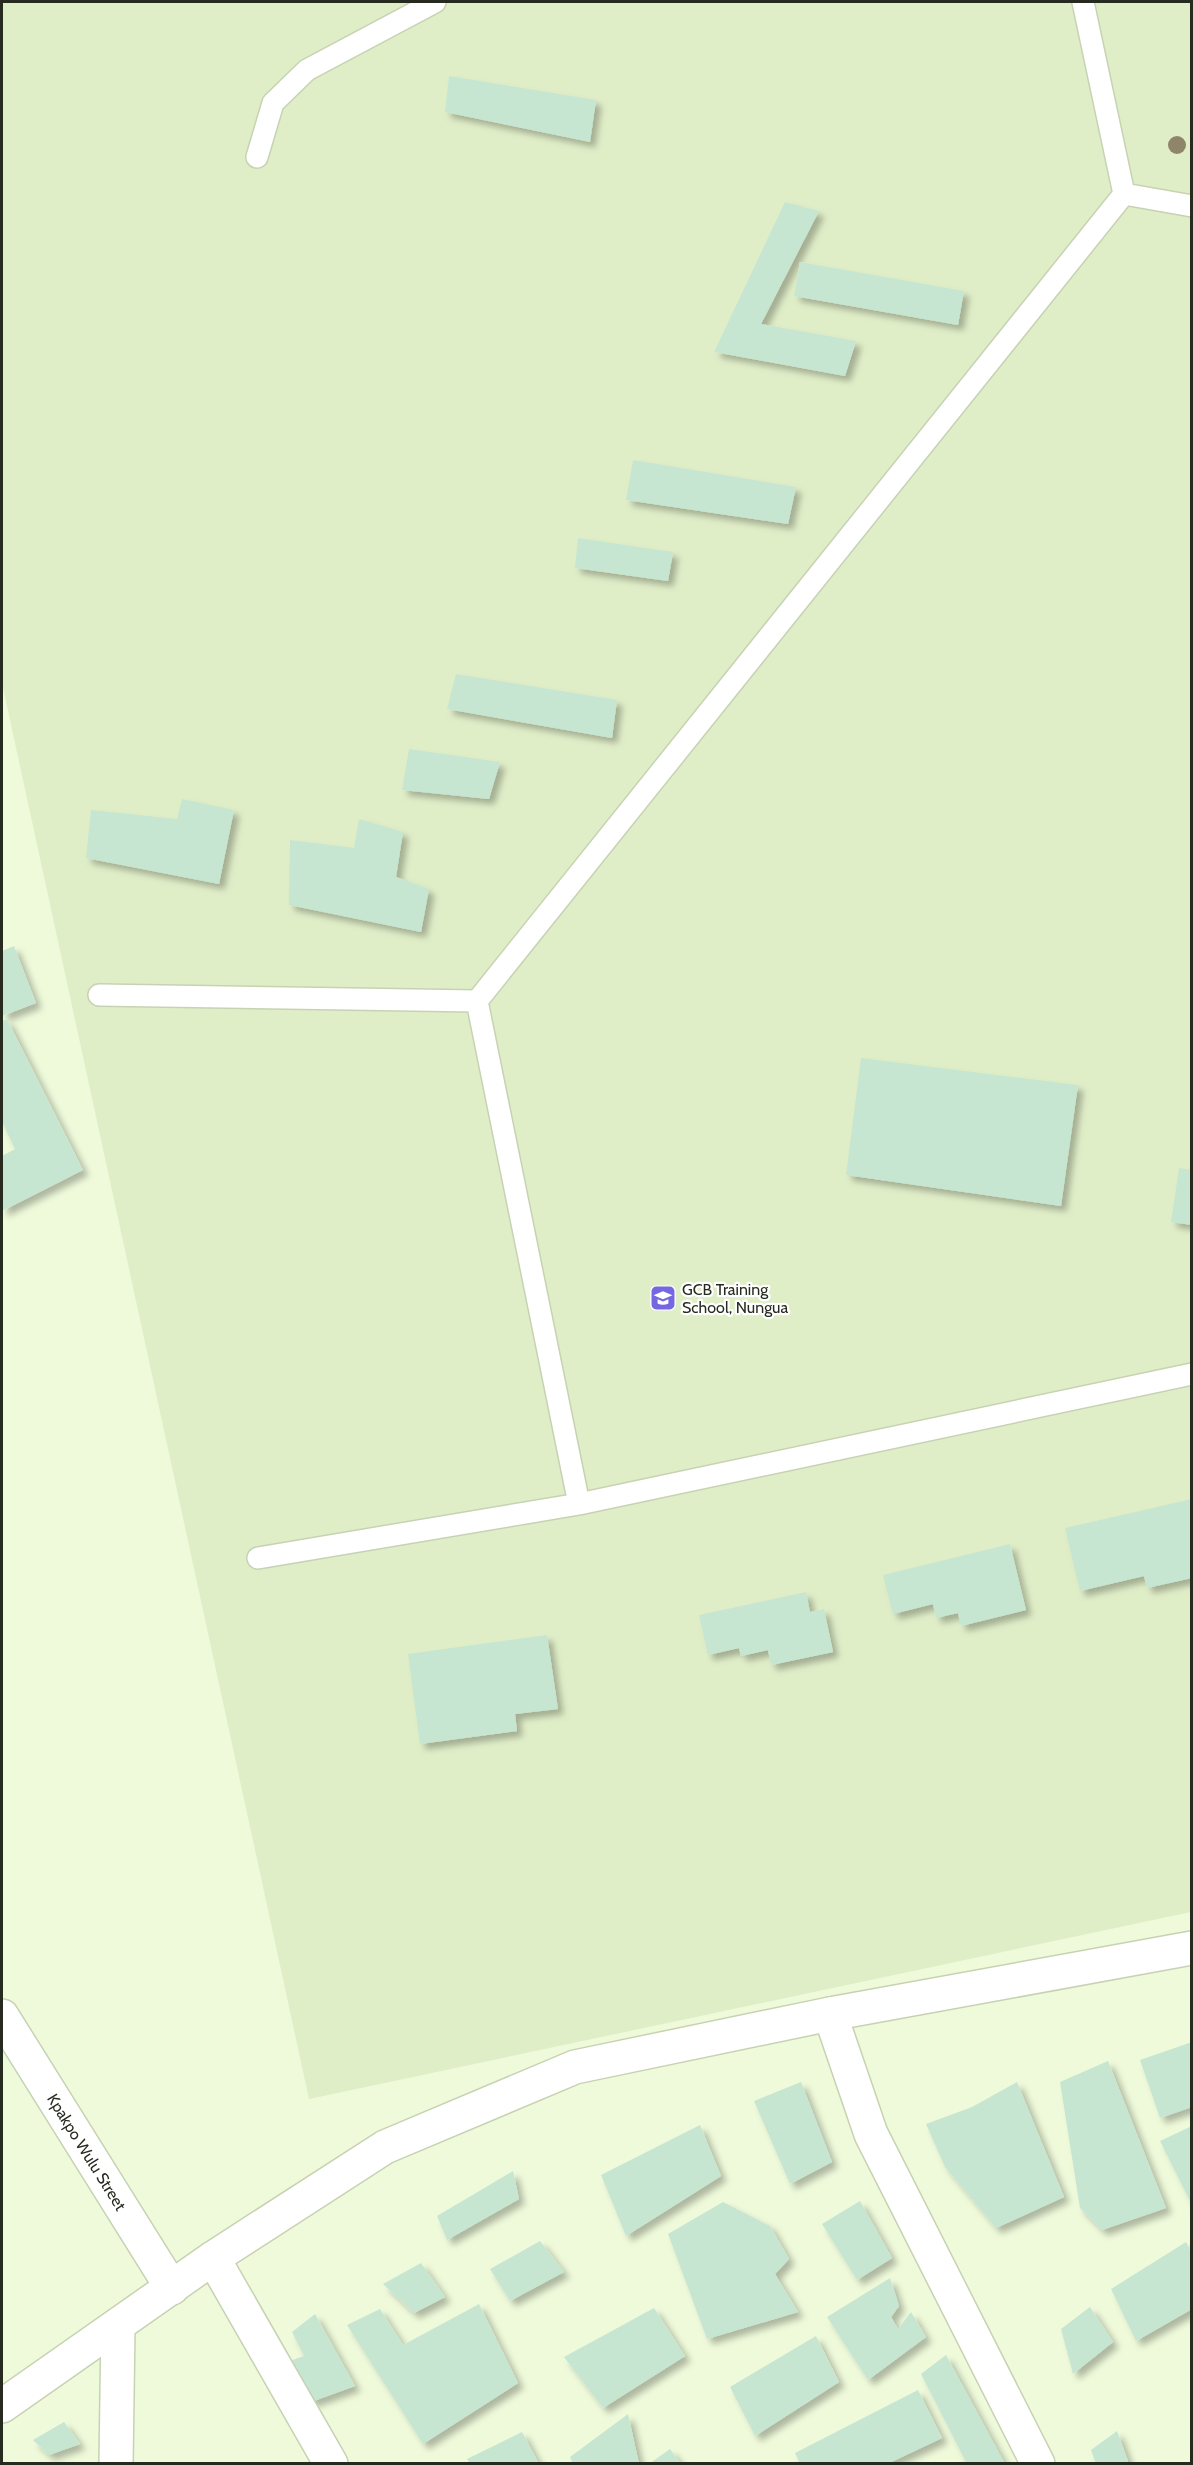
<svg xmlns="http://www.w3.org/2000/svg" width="1193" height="2465" font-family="Cabin,sans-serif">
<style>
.built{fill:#e0eec8}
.building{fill:#c7e6d1;filter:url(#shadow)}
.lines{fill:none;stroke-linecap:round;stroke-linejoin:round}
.lane-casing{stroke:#c7d2b3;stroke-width:24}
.street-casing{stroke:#c7d2b3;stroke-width:36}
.secondary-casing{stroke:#c7d2b3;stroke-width:36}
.lane{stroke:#fff;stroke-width:21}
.street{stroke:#fff;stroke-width:33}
.secondary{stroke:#fff;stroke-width:33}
.tree{fill:#8e856a}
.labels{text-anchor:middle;stroke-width:4.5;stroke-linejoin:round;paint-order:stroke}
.poi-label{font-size:16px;fill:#272b1f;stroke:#fff;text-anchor:start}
.street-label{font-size:16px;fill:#272b1f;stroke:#fff}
</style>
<defs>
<filter id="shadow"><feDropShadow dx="5.5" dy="5.5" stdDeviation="3" flood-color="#0004"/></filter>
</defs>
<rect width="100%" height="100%" fill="#eefada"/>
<path class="built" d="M2,2H1191V1912L309,2099L2,683Z"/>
<path class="building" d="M449,76L596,100L590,142L445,112Z
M785,202L819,211L761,324L856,341L845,376L714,352Z
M800,262L964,291L958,325L794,296Z
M633,460L796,487L788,524L626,500Z
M578,538L673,552L668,581L575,568Z
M456,674L617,700L612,738L447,709Z
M409,749L500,762L489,799L402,790Z
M182,799L234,810L219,884L86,858L91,810L177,819Z
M359,819L403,832L396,877L429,889L421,932L289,905L290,840L354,848Z
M14,946L36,1003L2,1016V951Z
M7,1019L83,1170L2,1211V1156L15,1149L2,1122V1021Z
M861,1058L1078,1085L1061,1206L846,1175Z
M1179,1168L1192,1170V1225L1171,1222Z
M1192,1499V1578L1147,1588L1144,1576L1080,1591L1065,1528Z
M1010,1544L1026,1610L961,1626L958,1613L936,1618L933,1604L893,1614L883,1575Z
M806,1592L810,1612L824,1609L833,1652L771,1665L768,1650L741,1656L739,1648L708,1655L699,1615Z
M547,1635L558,1709L515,1714L517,1731L420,1744L408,1654Z
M1192,2042V2107L1160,2118L1140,2060Z
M1108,2061L1166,2208L1102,2230L1080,2208L1060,2082Z
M801,2082L832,2162L790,2184L754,2101Z
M1017,2082L1064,2197L996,2228L945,2167L926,2124L972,2107Z
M700,2125L721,2176L626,2236L601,2175Z
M1192,2126V2205L1160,2141Z
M513,2171L519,2199L447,2240L437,2216Z
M860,2201L892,2258L857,2280L822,2224Z
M723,2202L770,2226L789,2259L775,2274L798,2312L707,2339L668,2234Z
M540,2241L564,2272L510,2301L490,2269Z
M1186,2242L1192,2254V2309L1136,2341L1111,2289Z
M421,2263L445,2297L414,2313L383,2284Z
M890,2278L899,2306L891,2317L898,2329L911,2312L926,2337L868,2380L827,2317Z
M479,2304L518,2383L423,2444L347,2325L380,2309L403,2345Z
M1090,2307L1113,2342L1073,2374L1061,2329Z
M654,2308L685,2356L603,2408L564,2357Z
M315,2314L355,2386L311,2402L284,2363L304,2356L292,2332Z
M816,2336L839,2382L755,2436L730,2387Z
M946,2355L1005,2464H967L921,2374Z
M918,2390L942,2438L887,2464H800L795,2453Z
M628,2414L639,2464H573L570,2457Z
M64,2422L80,2444L49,2455L33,2440Z
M1117,2431L1128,2461L1125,2464H1096L1091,2450Z
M522,2432L539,2464H470L467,2459Z
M670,2449L681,2464H649Z"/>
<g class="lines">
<g class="lane-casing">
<path id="lane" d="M1083,2L1124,194
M257,157L273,103L307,70L435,2
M99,995L477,1001L579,1504
M477,1001L1124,194L1192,206
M258,1558L579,1504L1192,1374"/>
</g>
<g class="street-casing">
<path id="street" d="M830,2014L871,2134L1038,2464
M2,2016L172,2288
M213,2258L331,2464
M116,2464L118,2326"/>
</g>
<g class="secondary-casing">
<path id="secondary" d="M2,2406L213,2258L385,2147L575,2067L830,2014L1192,1948"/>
</g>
<use href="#lane" class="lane"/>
<use href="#street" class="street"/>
<use href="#secondary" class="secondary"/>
</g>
<circle class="tree" cx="1177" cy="145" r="9"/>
<defs>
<g id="school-square" transform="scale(1.35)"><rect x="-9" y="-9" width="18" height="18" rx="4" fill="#7566e1" stroke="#fff"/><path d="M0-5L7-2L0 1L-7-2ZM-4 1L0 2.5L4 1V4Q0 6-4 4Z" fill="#fff"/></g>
</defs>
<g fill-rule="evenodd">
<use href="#school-square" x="663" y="1298"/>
</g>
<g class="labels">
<g class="poi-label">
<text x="682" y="1295">GCB Training<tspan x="682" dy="18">School, Nungua</tspan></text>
</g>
<g class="street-label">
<text transform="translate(87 2152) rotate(58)" y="6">Kpakpo Wulu Street</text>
</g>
</g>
<rect width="1193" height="2465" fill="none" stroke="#272b1f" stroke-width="6"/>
</svg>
